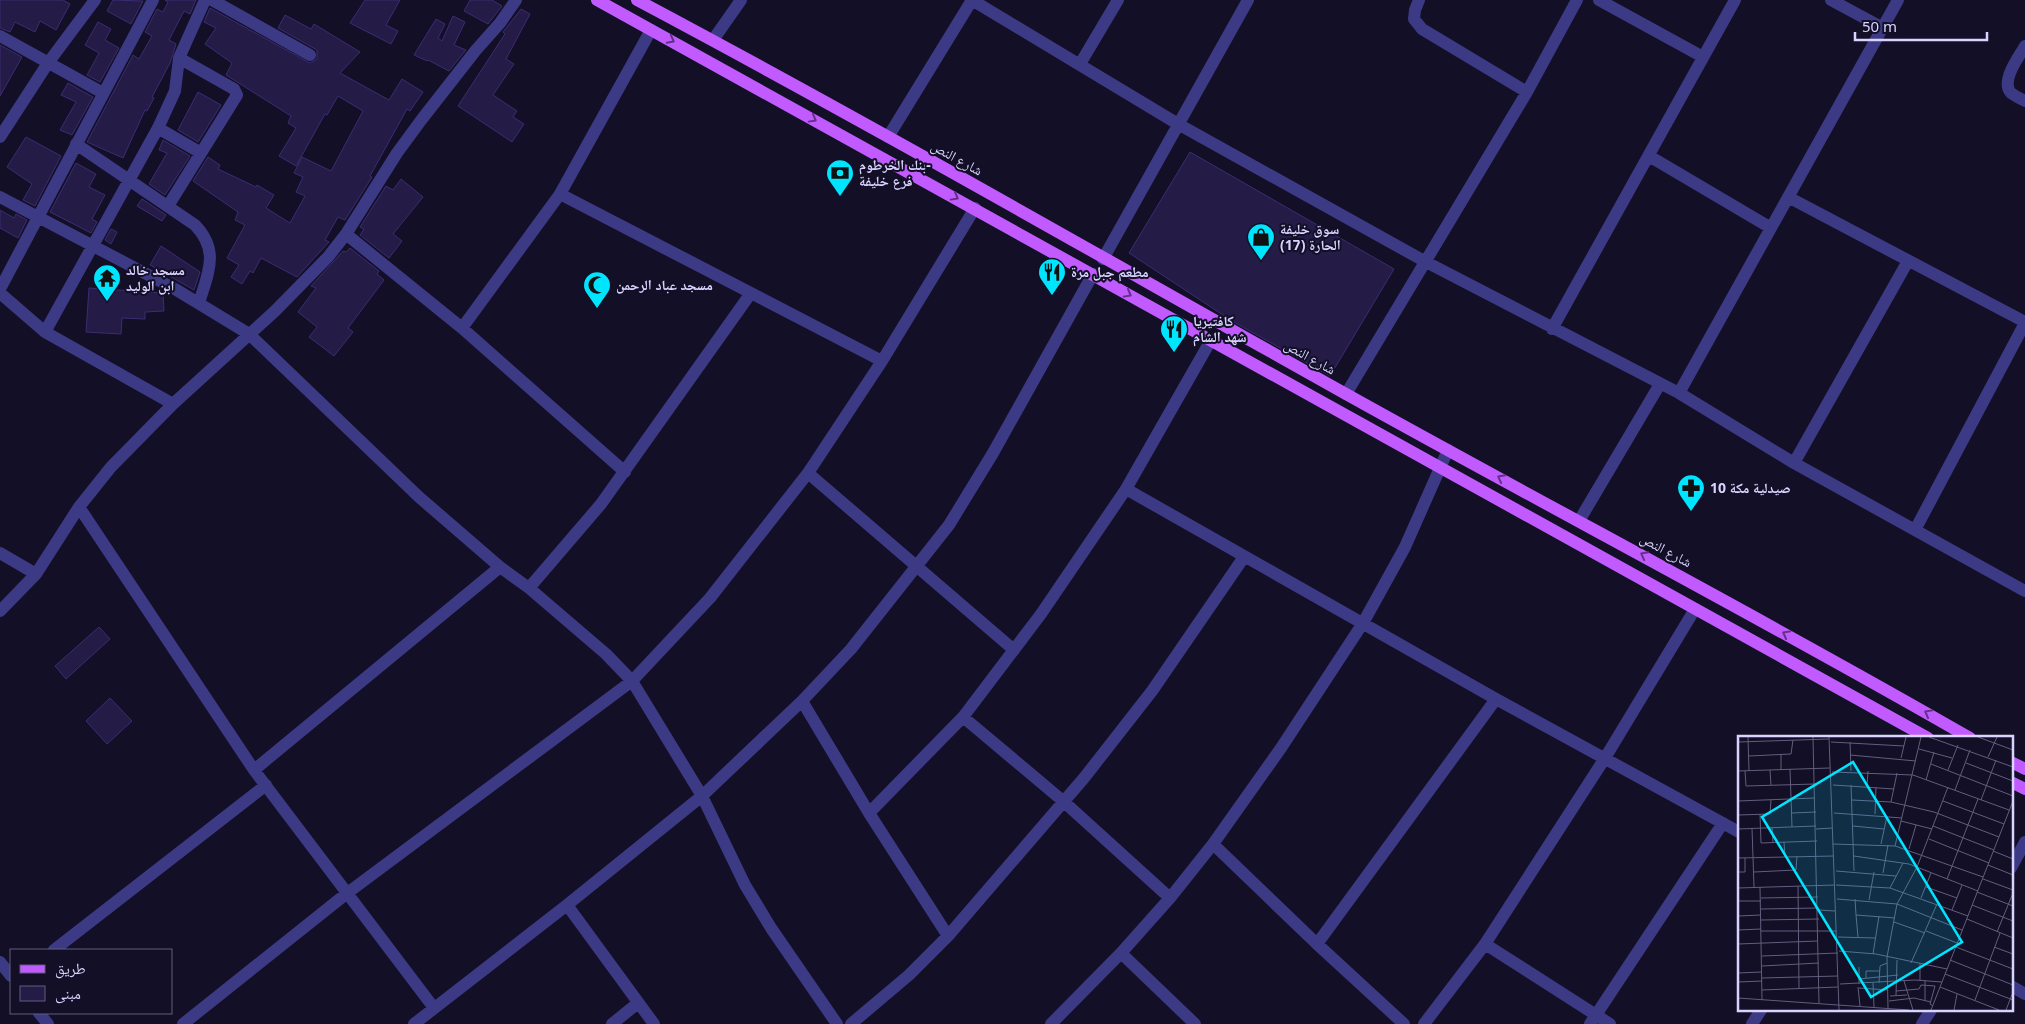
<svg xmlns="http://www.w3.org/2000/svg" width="2025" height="1024" font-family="'Noto Sans','Noto Naskh Arabic',sans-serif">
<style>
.building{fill:#241b47;stroke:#3b2d73}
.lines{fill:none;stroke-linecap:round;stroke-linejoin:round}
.minor{stroke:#3d3a85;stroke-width:12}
.major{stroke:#c25bff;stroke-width:12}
.oneway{stroke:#623188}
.labels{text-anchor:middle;stroke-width:4;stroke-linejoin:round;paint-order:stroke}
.street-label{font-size:14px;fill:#d9d4ff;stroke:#130f26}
.poi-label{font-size:14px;font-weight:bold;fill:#d9d4ff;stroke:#130f26;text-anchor:start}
.inset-road{fill:none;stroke:#625e7d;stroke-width:1}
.view{fill:#00e5ff;fill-opacity:0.15;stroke:#00e5ff;stroke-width:2.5}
.inset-edge{fill:none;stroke:#d9d4ff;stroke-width:2.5}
</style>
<rect width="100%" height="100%" fill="#130f26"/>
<path class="building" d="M0,0H63L70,4L56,30L40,21L35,32L15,22L10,32L0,28Z
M113,0L143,1L131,24L107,11Z
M165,0H196L190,14L184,11L169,40L176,44L170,63L152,97L154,98L147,111L145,110L123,158L87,142L133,55L139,59L152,36L145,32L157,9L163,12L168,2Z
M365,0H400L386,25L398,31L391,44L350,23Z
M470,0H492L502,6L488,24L464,11Z
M210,8L310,63L317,59V50L278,28L285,15L311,29L314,24L360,52L340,73L389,100L402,79L423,92L410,111L407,109L370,176L372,177L345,220L338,217L325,240L329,242L297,277L261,258L253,273L250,271L242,284L231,277L239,265L227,258L245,225L235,220L238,212L193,181L208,157L220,165L218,169L256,187L257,185L274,195L266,208L290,223L305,196L296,192L303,177L294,173L302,157L331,171L363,111L338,96L327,115L325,114L296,166L279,156L296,128L288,123L291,116L226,75L232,63L205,44L216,28L204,22Z
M521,9L530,14L506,59L514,64L493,95L517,111L513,117L524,124L512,142L458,106L505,34L503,32Z
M453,16L465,22L454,45L466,50L449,71L428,60L427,61L414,55L436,19L445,24L438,38L442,41Z
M98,22L111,29L105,40L119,48L100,82L87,75L99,53L85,45Z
M0,45L22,57L0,96Z
M68,83L93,97L72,135L60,130L76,102L61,95Z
M198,92L221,105L198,142L178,130Z
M26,137L61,156L35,206L23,200L32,184L7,167Z
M163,140L190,156L165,195L149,184L167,153L159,150Z
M1190,152L1394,269L1330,376L1232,321L1129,253Z
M76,163L96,174L89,187L105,195L92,219L97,222L91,233L50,212Z
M401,179L423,197L393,234L402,241L389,258L360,235L364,229L360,227L386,186L393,190Z
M142,199L166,215L162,221L137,206Z
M0,210L14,218L16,214L27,220L18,238L0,228Z
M111,229L117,232L111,244L105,240Z
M161,246L200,272L194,290L150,265Z
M350,248L379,271L377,274L384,280L348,328L353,332L334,356L309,337L317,327L298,312L316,288L311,286L343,251L346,252Z
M89,288L163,293L164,311L145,312V319L122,318L121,334L86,332Z
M99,627L110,639L66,679L55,666Z
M110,698L132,721L107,744L86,721Z"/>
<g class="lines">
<path class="minor" d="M212,0L310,55
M972,0L1178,124L1426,262L1679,393L1794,463L2025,591
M1419,0L1415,10L1414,19L1422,29L1527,92
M1599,0L1703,57
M1831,0L1883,28
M0,36L103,93
M713,40L741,0
M2025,46C2019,57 2000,81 2011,93C2015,96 2021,99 2025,101
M1080,64L1118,0
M158,128L201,153
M0,137L48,63L95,0
M888,137L972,0
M76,144L195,225C220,251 208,273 199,303
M1649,156L1771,228
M560,194L751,293
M0,197L175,289L249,334L419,497L500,567L529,588L606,654L632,681L702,796L745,885L771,928L837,1024
M1788,197L2025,322
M168,206L237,95L234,89L179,58
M346,234L462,328L625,472
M1103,259L1248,0
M0,289L153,0
M0,293L45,332L173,404
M462,328L560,194L651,30
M1552,329L1735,0
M45,332L158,128L175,91L179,58L205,0
M1679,393L1898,0
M1346,394L1527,92L1577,0
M1794,463L1908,261
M808,473L1014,650
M1126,489L1496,699L1739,832
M79,507L254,770L434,1008
M1579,521L1660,384
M1915,530L2025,323
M0,553L36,574
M529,588L601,504L751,293L882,361
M0,611L36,574L79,507L111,467L173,404L275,311L328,257L346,234L397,153L422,119L476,50L500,23L516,0
M802,701L869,813L948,936
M963,717L1063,801L1170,898
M254,770L500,567
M869,813L963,717L1041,614L1126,489L1211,340
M1213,844L1317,944L1404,1024
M2011,868L2025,842
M567,905L654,1024
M1317,944L1496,699
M1485,944L1610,1024
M54,950L266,785
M1121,953L1195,1024
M0,962L11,976
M2011,986L2025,994
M39,1013L48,1024
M183,1024L346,894L632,681L710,598L808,473L882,361L975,208
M414,1024L567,905L702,796L802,701L851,649L949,525L993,453L1093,274
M612,1024L638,1003
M851,1024L909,975L948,936L1084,778L1152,691L1244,557
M1051,1024L1121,953L1170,898L1213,844L1281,748L1363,623L1405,547L1448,450
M1424,1024L1485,944L1605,758L1695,609
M1590,1024L1723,823
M1752,1024L1761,1010
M1922,1024L1931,1010"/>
<path class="major" d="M597,0L1928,738
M637,0C876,127 1110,262 1346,394C1554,510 1764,619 1970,738
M2011,762L2025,769
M2011,782L2025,789"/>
</g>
<defs><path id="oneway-chevron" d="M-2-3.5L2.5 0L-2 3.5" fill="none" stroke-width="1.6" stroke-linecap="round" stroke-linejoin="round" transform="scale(1.25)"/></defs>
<g class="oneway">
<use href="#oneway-chevron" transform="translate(671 40) rotate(28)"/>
<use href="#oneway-chevron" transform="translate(813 119) rotate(29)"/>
<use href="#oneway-chevron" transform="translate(955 197) rotate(29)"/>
<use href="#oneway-chevron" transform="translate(1128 294) rotate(29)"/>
<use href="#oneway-chevron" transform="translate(1501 478) rotate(-152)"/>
<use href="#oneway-chevron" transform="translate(1644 555) rotate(-152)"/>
<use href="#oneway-chevron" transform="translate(1786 634) rotate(-151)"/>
<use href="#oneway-chevron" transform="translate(1928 713) rotate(-151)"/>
</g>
<defs>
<g id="bank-pin" transform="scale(1.4375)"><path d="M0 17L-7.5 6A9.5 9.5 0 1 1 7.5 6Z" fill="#00e5ff" stroke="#130f26"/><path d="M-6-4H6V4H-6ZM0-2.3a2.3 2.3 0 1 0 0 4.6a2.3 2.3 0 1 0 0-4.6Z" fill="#111"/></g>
<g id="shop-pin" transform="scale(1.4375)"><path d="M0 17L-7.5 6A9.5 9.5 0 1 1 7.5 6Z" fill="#00e5ff" stroke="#130f26"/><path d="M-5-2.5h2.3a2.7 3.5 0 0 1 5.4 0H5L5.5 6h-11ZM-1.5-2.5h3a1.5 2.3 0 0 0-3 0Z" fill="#111"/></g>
<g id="restaurant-pin" transform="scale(1.4375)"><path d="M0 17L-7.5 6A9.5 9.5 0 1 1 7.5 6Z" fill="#00e5ff" stroke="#130f26"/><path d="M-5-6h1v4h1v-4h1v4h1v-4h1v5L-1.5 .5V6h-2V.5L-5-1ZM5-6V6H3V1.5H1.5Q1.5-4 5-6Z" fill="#111"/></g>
<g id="temple-pin" transform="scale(1.4375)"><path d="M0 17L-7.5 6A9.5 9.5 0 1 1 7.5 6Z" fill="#00e5ff" stroke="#130f26"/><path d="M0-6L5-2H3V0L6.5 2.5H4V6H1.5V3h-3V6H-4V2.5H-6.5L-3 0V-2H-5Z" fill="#111"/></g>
<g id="mosque-pin" transform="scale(1.4375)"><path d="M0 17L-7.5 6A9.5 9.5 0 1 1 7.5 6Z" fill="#00e5ff" stroke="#130f26"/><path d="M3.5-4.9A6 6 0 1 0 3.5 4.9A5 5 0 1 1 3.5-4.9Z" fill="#111"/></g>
<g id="pharmacy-pin" transform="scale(1.4375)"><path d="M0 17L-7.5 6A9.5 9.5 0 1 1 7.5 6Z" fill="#00e5ff" stroke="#130f26"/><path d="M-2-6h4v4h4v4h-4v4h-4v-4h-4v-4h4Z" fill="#111"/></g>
</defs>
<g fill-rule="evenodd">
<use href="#bank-pin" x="840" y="173"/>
<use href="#shop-pin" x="1261" y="237"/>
<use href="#restaurant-pin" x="1052" y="272"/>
<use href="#temple-pin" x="107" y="278"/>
<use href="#mosque-pin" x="597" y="285"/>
<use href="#restaurant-pin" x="1174" y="329"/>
<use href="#pharmacy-pin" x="1691" y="488"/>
</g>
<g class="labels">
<g class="street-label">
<text transform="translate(957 158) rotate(29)" y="5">شارع النص</text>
<text transform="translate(1310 357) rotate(29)" y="5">شارع النص</text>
<text transform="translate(1666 550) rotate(28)" y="5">شارع النص</text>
</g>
<g class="poi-label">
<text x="859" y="170">بنك الخرطوم-<tspan x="859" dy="16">فرع خليفة</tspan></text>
<text x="1280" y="234">سوق خليفة<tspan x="1280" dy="16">الحارة (17)</tspan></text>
<text x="126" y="275">مسجد خالد<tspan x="126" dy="16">ابن الوليد</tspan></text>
<text x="1071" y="277">مطعم جبل مرة</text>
<text x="616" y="290">مسجد عباد الرحمن</text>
<text x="1193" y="326">كافتيريا<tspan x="1193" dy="16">شهد الشام</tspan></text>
<text x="1710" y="493">صيدلية مكة 10</text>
</g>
</g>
<g transform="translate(1738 736)">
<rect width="275" height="275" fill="#130f26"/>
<path class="inset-road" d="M10,1L11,35M75,1L81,267M91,1L101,274M191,1L275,31M240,1L275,14M0,6L91,3M93,6L166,10M112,6L113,35M181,13L214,22M43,18V34M112,19L178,25M11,20L53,18L55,4M250,21L259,1M163,22L168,1M228,27L275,45M193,28L275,60M52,33L54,91M32,34L33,49M210,34L220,9M0,35L92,32M7,35L8,50L77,48M94,36L175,39L271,74M188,44L196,16M95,49L156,53M113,49L116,135M129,50L130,35M217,54L232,14M114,64L153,66L196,76L261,101M243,64L258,24M0,65L77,62M205,65L266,88M153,66L159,37M54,77L78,76M96,77L164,82M22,78L23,107L79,105M137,78L138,51M0,79L32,78L33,64M163,85L194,93M115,90L146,93M195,90L256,114M14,92L16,151M34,92L35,107M0,93L78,90M78,93L94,92M191,103L251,127M46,106L47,121M95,108L157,110L245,141M143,108L149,80M157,110L183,1M171,113L178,89M255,115L275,123M116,120L171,128L240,155M0,122L96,120M250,129L275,139M98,135L158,140M0,136H7V122M16,136L58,134L59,120M145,137L150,109M209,143L240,63M245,143L275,154M98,149L152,152L230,180M60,150L61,252M22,151L24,264M188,151L219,162M0,152L97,149M152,152L165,127M239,156L275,170M23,162L80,161M183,162L193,137M99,163L159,168L224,194M117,163L118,179L157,182M131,164L136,136M0,165H23M234,169L275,185M23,173L81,172M81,174L97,175M214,174L224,149M118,179L120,201M0,180L23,179M229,183L275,202M23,184L81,183M156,186L187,197M0,194L23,193M23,195H98M188,195L219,207M259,196L275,157M100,201L137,202M0,208L80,205M218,211L275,233M256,211L275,218M101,215L138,218L209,233M135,218L141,180M24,220L100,217M212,224L275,249M173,227L199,168M182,227V244M24,230L81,227M121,231V248M0,237L24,236M207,238L275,264M24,242L100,240M128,242V235H142M121,243L160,239M187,244V265M166,245L175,274M0,246L24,245M135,247L136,271M141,247L142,230L149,227M102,248L177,244L204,246M120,251L122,270M202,251L261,274M121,252L150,254M24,254L100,251M158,255L181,253L183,249L197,250M158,259L159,224M152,260L169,259M0,262L171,274M237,264L262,197M151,265L176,262L193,266M195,270L192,268L197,250M150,272L149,221L159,168L179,131L210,51M193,274L275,65M216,274L219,258M268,274L275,256"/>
<path class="view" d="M115,26L224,206L133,261L24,81Z"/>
<rect width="275" height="275" class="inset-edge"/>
</g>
<rect x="10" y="949" width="162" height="65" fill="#130f26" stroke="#625e7d"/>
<rect x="20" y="965" width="25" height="8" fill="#c25bff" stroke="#625e7d"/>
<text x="55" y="974" font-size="15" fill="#d9d4ff">طريق</text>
<rect x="20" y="986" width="25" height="15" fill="#241b47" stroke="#625e7d"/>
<text x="55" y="999" font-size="15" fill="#d9d4ff">مبنى</text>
<path d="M1855 32v8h132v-8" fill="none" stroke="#d9d4ff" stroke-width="2.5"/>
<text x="1862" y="32" font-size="15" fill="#d9d4ff" stroke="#130f26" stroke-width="4" paint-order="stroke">50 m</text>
</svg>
